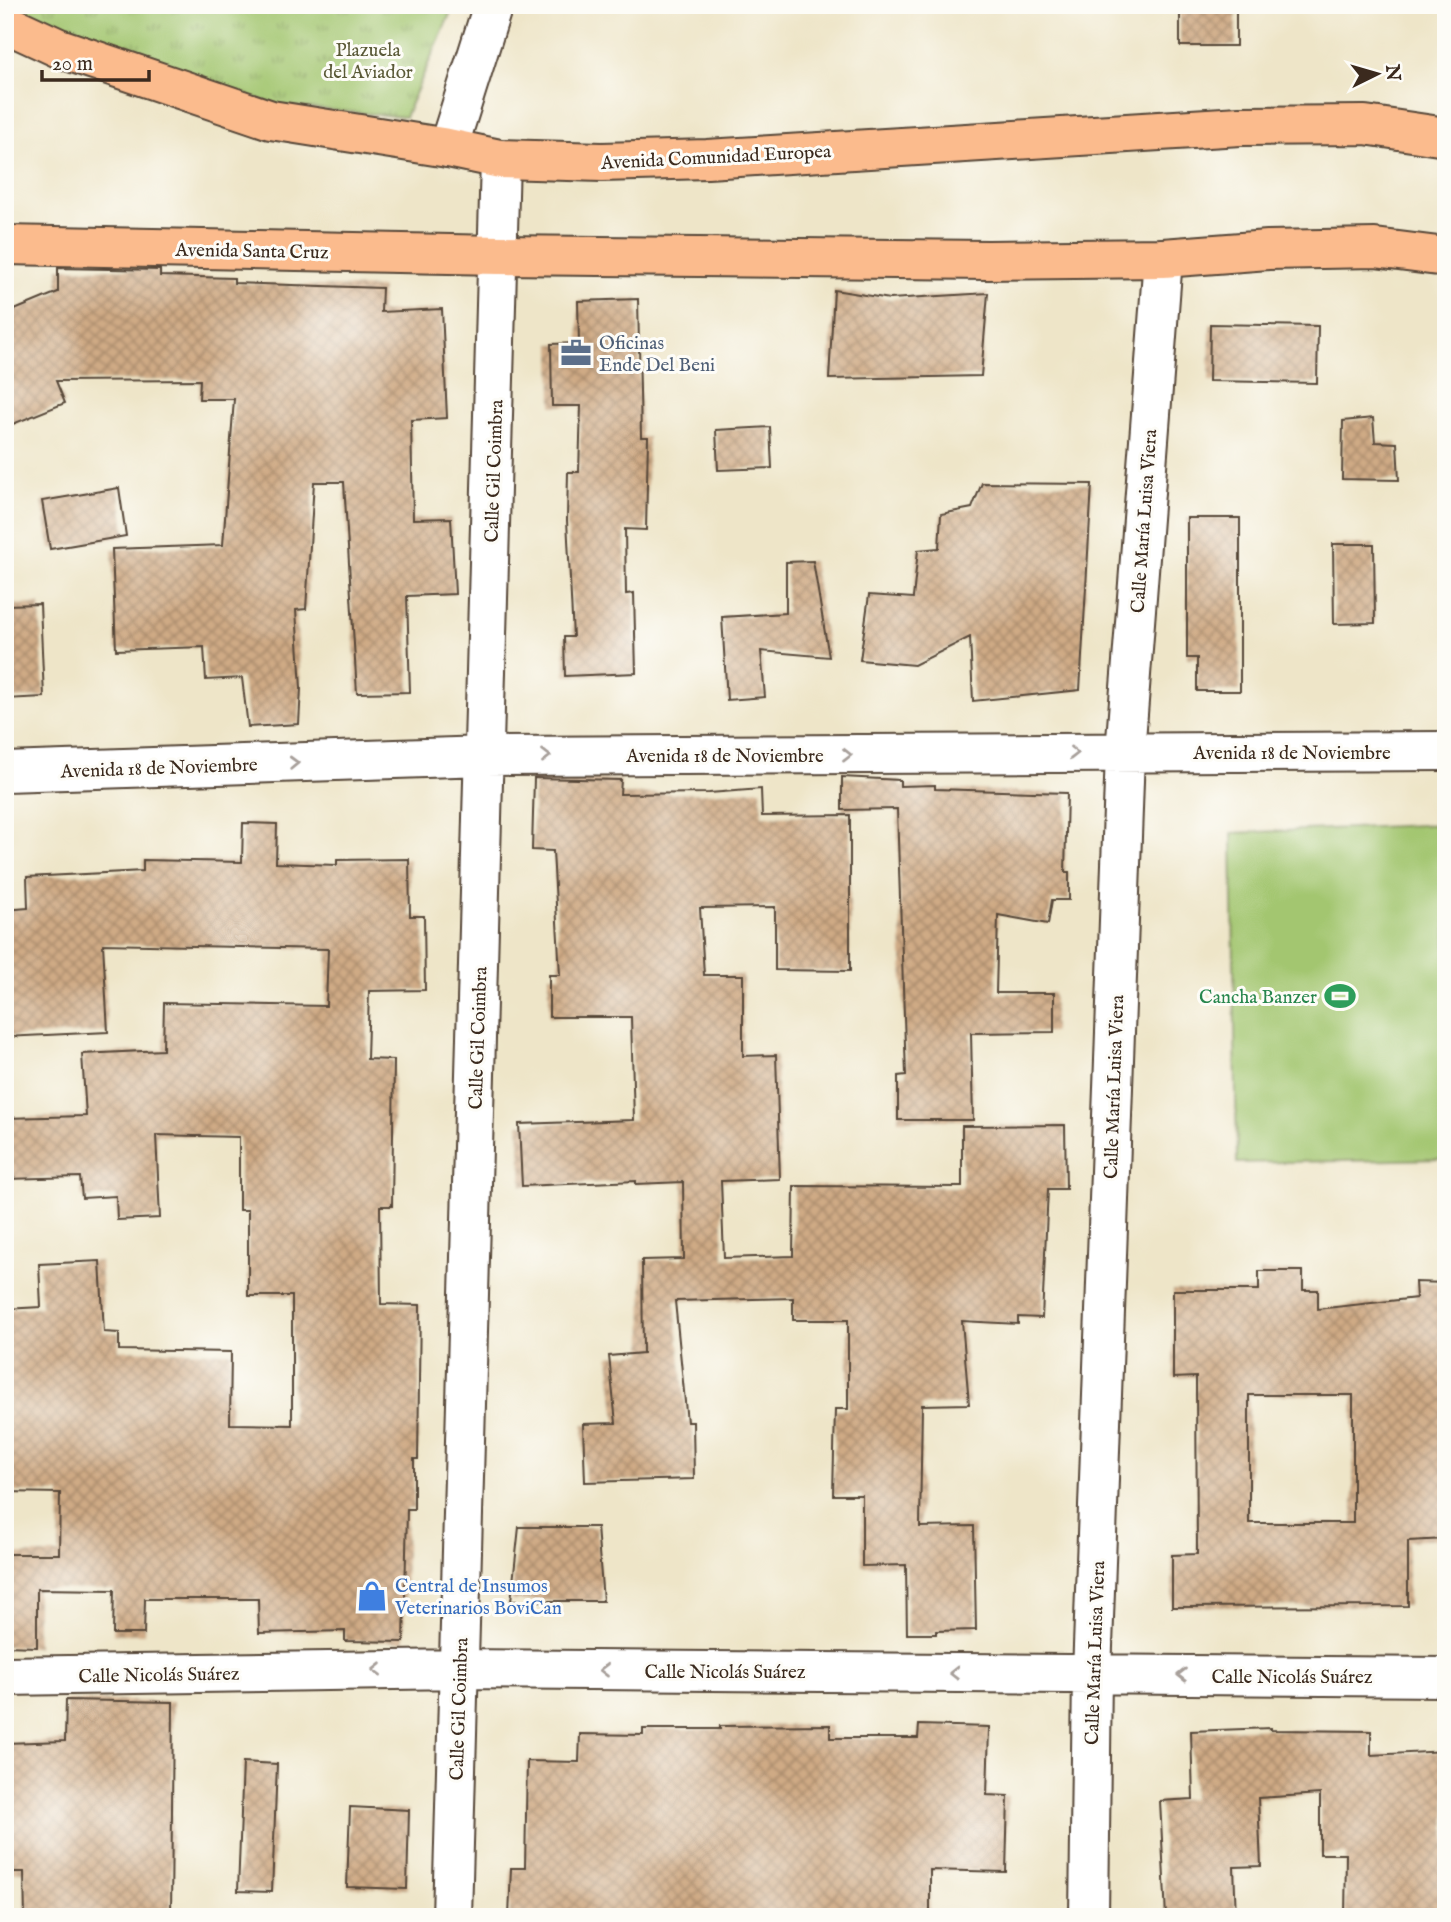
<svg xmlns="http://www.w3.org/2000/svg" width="1451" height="1922" font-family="'IM FELL English',serif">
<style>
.park{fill:url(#park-tufts);stroke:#6f7847;stroke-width:2}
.garden{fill:#a3c670;stroke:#6f7847;stroke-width:2}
.building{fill:url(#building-cross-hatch);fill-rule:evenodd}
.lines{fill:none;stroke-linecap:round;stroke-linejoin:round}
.minor-casing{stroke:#564638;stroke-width:42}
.major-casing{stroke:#564638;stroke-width:42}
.minor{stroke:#fff;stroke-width:38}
.major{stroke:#fbbb8d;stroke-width:38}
.oneway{stroke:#a79f9a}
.labels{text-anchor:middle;stroke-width:6;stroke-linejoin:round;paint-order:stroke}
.park-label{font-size:19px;fill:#5a5937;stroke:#fdfcf7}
.street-label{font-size:19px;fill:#3b2a1e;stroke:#fdfcf7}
.service-label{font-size:19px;fill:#4e5e75;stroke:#fdfcf7;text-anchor:start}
.leisure-label{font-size:19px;fill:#27864d;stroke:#fdfcf7;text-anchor:end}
.shop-label{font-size:19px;fill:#366cbe;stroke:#fdfcf7;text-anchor:start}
</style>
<defs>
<pattern id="park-tufts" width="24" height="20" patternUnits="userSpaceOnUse" patternTransform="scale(1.75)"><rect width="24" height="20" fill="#a3c670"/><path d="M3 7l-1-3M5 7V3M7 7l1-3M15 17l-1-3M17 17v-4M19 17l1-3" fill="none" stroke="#86a15b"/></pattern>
<pattern id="building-cross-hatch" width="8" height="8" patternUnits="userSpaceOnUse" patternTransform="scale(1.75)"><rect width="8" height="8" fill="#cfaa85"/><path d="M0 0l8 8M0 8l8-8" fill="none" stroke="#a98b6c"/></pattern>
</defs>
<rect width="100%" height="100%" fill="#fdfcf7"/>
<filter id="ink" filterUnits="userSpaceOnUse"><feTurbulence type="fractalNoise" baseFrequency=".0143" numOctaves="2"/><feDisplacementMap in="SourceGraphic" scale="14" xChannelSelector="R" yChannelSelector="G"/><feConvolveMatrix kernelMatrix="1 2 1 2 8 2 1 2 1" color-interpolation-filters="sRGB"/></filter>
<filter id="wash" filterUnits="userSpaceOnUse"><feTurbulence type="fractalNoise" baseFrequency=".00686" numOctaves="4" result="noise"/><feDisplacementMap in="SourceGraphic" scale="28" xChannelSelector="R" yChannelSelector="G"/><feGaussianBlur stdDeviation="1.57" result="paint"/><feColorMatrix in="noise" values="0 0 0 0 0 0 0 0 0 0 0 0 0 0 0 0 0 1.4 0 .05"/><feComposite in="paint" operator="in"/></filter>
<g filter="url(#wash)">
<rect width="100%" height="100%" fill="#eee5c8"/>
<path class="park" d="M5,5H454L405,117L276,105L57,30Z"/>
<path class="garden" d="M1446,824V1159L1237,1163L1232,833Z"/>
<g id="blocks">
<path class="building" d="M1236,8V46H1180V9Z
M58,268L160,270V276L234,278V283L382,288L381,312L442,309L447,418L411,420L413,519L451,518L455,594L407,596L410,692L357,693L344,482H314L306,609L296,610L301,688L299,724L248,727L242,678L206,680L204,647L116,650L112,549L223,545L234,399H199L200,380L56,381L65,403L13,424L5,404V314L58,292Z
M834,290L890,299L988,293L981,376L829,379Z
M638,299L641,437H648L646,530L625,529L626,594L634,593L636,673L565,676L564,637H573L567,520L568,472H579L581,406H552L551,344L579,343L578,301Z
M1210,324L1318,326L1317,383L1209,381Z
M1373,418L1375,442L1397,443L1399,480L1342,479L1343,421Z
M770,427L772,468L718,470L716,430Z
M982,483L1092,484L1080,690L973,701L970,637L914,665L860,660L869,595L913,598L918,550L939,548L941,514L972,508Z
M119,488L126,536L50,549L42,501Z
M1187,518H1240V691H1197V658H1187Z
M1333,544H1374L1375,623L1334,624Z
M813,561L829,657L761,651L765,697L727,700L722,617L786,613V562Z
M40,604L44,697L5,699V605Z
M842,777L900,780V786L935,785V789L1067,793L1065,872H1069V900H1052L1048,924L998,915L996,993H1054V1032L971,1033L973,1120H898V1076L906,1075L897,809L842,810Z
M534,778L621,780L620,794L709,793L761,789L762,816L850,815V971L775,970V907L700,908L704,975H743V1056L776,1055L780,1179L721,1181L724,1258L793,1256L794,1186L962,1187V1126L1065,1125L1066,1189H1048L1042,1318L1018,1317V1324L962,1321L969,1404L922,1405L920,1527L974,1526L976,1630L936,1631V1634H907L906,1565L862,1566V1495H833L835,1409H848V1320H793V1298L675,1301L687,1422H693L694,1479L585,1482L583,1424L616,1423L609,1356L643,1353L642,1260L684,1259L683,1182L636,1184V1181L522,1186L519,1124L634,1120L631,1017H549V975H560L553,851L532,850Z
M243,823L277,824L276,863L337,865V860L409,859L410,916H424L425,990L369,991L367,1059L394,1060L392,1206H380L381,1304L420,1305L418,1459H414V1509H407L404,1642L345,1641V1631L259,1633L258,1599H145L144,1634H113L114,1590L37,1589V1647L5,1646V1554H59L60,1493L5,1492V1309L41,1307L39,1264L100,1261L104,1332L119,1333V1350L231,1352L230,1424L292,1425V1296H248V1210H239V1137L156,1135L160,1218L117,1220L116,1196L82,1198L80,1177L5,1179V1118L86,1116L82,1054L163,1050L164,1003L326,1006L328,949L103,944L108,1032L5,1037V910L28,908L27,877L143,871V860L242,862Z
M1259,1271H1303V1290H1318V1309L1416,1298L1415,1282L1446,1283V1539L1408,1541V1606L1172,1607V1555L1197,1554L1196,1377L1173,1378V1290H1259ZM1249,1395H1353V1523H1249Z
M519,1527H597L603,1601H511Z
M66,1700L173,1702L171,1917H25L24,1872H5V1743L65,1741Z
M830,1725V1738H918L919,1725L989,1727L987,1795L1008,1796L1006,1872L930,1870V1917H509L511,1868H525L527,1761L579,1762L580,1734L643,1735V1729H720V1726Z
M1271,1728V1730L1371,1731V1755L1446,1751V1917H1345L1346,1854H1320V1794L1258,1798L1261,1866L1234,1867L1236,1917H1166L1160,1801L1193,1799L1191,1731Z
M243,1762L277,1764L272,1892L238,1891Z
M350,1807L409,1810L407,1889L347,1887Z"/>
</g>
</g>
<g filter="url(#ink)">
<use href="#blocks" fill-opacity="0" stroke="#564638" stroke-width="2"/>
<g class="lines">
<g class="minor-casing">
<path id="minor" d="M448,148L493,5
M5,772L485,756L1446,751
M5,1676L459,1669L1446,1677
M452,1917L500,159
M1089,1917L1092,1674L1125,753L1163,258"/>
</g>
<g class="major-casing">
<path id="major" d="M5,23L59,48L271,120L448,148L500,159L602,162L707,159L1240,126L1365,125L1446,137
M5,245L499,255L988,260L1163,258L1268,250L1375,248L1446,257"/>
</g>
<use href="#minor" class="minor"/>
<use href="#major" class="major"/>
</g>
<defs><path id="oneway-chevron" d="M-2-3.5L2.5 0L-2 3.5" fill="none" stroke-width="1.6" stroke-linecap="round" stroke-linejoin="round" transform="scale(1.75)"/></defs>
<g class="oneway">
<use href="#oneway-chevron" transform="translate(1074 753)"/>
<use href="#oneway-chevron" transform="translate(847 755)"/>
<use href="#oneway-chevron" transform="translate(546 756)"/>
<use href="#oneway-chevron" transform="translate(294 763) rotate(-2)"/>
<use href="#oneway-chevron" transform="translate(377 1670) rotate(179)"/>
<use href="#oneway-chevron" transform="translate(604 1670) rotate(-180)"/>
<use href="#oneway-chevron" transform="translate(954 1673) rotate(-180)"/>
<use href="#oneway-chevron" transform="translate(1182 1675) rotate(-180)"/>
</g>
</g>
<defs>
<g id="office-bare" transform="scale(2.415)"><path d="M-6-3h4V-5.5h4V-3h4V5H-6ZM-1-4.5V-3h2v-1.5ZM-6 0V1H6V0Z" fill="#5c6f8a" stroke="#fdfcf7" stroke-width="2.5" paint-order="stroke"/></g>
<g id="stadium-bare" transform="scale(2.415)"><path d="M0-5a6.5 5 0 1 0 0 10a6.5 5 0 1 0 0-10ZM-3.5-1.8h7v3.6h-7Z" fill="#2e9e5b" stroke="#fdfcf7" stroke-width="2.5" paint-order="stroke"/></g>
<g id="shop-bare" transform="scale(2.415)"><path d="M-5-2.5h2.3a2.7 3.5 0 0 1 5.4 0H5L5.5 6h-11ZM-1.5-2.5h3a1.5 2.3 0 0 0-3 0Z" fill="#3f7fe0" stroke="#fdfcf7" stroke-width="2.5" paint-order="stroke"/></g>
</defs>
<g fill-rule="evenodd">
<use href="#office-bare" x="576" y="353"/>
<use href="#stadium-bare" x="1340" y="996"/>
<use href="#shop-bare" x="372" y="1596"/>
</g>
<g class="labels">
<g class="park-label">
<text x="368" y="56">Plazuela<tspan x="368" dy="22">del Aviador</tspan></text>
</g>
<g class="street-label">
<text transform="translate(716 156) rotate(-3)" y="7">Avenida Comunidad Europea</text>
<text transform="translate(252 250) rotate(1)" y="7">Avenida Santa Cruz</text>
<text transform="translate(493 471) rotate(-88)" y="7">Calle Gil Coimbra</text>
<text transform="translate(1143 521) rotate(-86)" y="7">Calle María Luisa Viera</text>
<text x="1292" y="759">Avenida 18 de Noviembre</text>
<text x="725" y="762">Avenida 18 de Noviembre</text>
<text transform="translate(159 767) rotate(-2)" y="7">Avenida 18 de Noviembre</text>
<text transform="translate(477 1038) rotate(-88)" y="7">Calle Gil Coimbra</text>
<text transform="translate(1113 1087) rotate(-88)" y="7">Calle María Luisa Viera</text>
<text transform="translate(1094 1653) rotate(-88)" y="7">Calle María Luisa Viera</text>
<text x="725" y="1678">Calle Nicolás Suárez</text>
<text transform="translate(159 1674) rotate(-1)" y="7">Calle Nicolás Suárez</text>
<text x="1292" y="1683">Calle Nicolás Suárez</text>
<text transform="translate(458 1709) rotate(-88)" y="7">Calle Gil Coimbra</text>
</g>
<g class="service-label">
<text x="599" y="349">Oficinas<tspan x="599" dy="22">Ende Del Beni</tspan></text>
</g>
<g class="leisure-label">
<text x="1317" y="1003">Cancha Banzer</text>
</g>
<g class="shop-label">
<text x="395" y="1592">Central de Insumos<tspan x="395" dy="22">Veterinarios BoviCan</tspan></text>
</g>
</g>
<rect width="1451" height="1922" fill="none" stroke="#fdfcf7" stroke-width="28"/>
<g transform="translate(1377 74) rotate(85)" stroke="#fdfcf7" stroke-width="5" paint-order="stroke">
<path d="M0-5L12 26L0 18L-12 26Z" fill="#3b2a1e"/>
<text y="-10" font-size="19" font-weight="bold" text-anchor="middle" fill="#3b2a1e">N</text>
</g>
<path d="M42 70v10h107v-10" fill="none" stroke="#3b2a1e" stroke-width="3.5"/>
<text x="52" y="70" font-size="21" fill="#3b2a1e" stroke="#fdfcf7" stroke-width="5" paint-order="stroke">20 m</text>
</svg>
